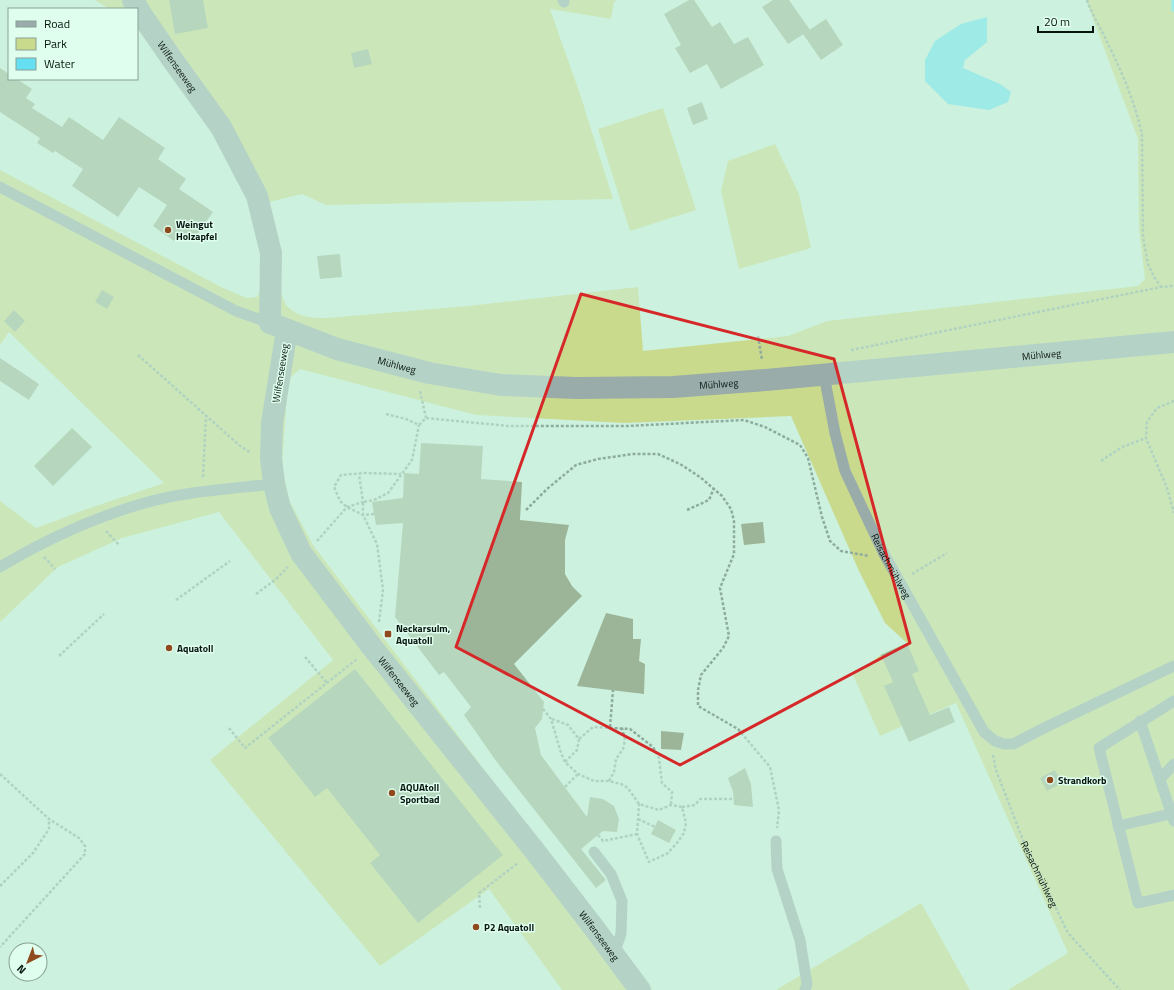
<svg xmlns="http://www.w3.org/2000/svg" width="1174" height="990" font-family="'Titillium Web',sans-serif">
<style>
.green{fill:#cada8d}
.water{fill:#65dff1}
.lines{fill:none;stroke-linecap:round;stroke-linejoin:round}
.stream{stroke:#65dff1;stroke-width:5.5}
.building{fill:#9cb598}
.path{stroke:#8eac9d;stroke-width:2.5;stroke-dasharray:3 2;stroke-linecap:butt}
.service{stroke:#99aca9;stroke-width:11}
.minor{stroke:#99aca9;stroke-width:22}
.marked{fill:none;stroke:#d62828;stroke-width:3;stroke-linejoin:round}
.poi-dot{fill:#8e4a1d;stroke:#dffeee;stroke-width:1.5}
.labels{text-anchor:middle;stroke-width:3;stroke-linejoin:round;paint-order:stroke}
.street-label{font-size:10px;fill:#07150f;stroke:#dffeee}
.poi-label{font-size:10px;font-weight:bold;fill:#07150f;stroke:#dffeee;text-anchor:start}
</style>
<rect width="100%" height="100%" fill="#ccf2df"/>
<path class="green" d="M95,0H617L614,2L611,19L550,9L580,94L613,199L326,205L302,194L269,202L281,291C282,294 283,300 285,303C294,317 312,318 327,318L468,306L638,287L643,351L788,336L827,321L1138,286L1145,279L1139,228L1138,139L1086,0H1174V990H1008L1068,953L956,703L880,736L853,675L881,655L907,643L885,623L859,571L791,416L624,423L476,415L300,369L288,380L282,465L289,500L313,545L652,990H562L489,889L380,966L210,760L333,660L219,512L122,538L58,567L0,622V501L36,528L87,509L164,483L9,332L0,345V170L223,288L247,298L257,297L262,287L263,262L251,207L216,131L160,55L137,29V9H109Z
M663,108L696,210L630,231L598,129Z
M775,144L799,194L811,248L739,269L721,191L728,161Z
M921,903L970,990H776Z"/>
<path class="water" d="M987,17V42L965,60L963,68L1000,84L1011,92L1008,102L989,110L948,104L925,81V60L935,41L961,24Z"/>
<g class="lines">
<path class="stream" d="M1174,0V9"/>
</g>
<path class="building" d="M169,0H203L208,28L175,34Z
M689,0H694L712,27L720,22L734,44L748,37L764,65L721,89L707,64L690,73L675,48L681,45L664,14Z
M773,0H789L810,30L788,44L762,7Z
M826,19L843,45L821,60L803,34Z
M368,49L372,64L354,68L351,53Z
M0,68L9,74V79H17L32,89L26,98L35,104L32,108L62,127L69,117L103,140L119,117L165,148L158,159L186,179L179,189L213,212L194,239L189,235L183,238L177,237L174,241L153,226L167,205L139,187L118,217L72,186L83,169L55,151L53,153L37,143L40,138L0,112Z
M702,102L708,119L693,125L687,108Z
M340,254L342,277L320,279L317,256Z
M102,290L114,297L107,309L95,302Z
M14,310L25,321L15,332L4,321Z
M0,358L39,384L29,400L0,381Z
M72,428L92,447L53,486L34,466Z
M421,443L483,446L481,479L522,482L520,520L569,525L565,540V574L572,586L582,596L514,664L544,702L542,719L535,728L541,755L587,817L590,797L603,799L614,806L619,819L617,832L603,831L581,849L606,880L596,888L496,761L464,715L471,707L444,672L439,675L395,617L403,523L376,525L372,502L403,498L404,473L419,474Z
M763,522L765,543L744,545L741,524Z
M606,613L633,619V639H641L639,661L645,664L644,694L577,686Z
M907,643L919,671L912,674L930,715L949,707L955,722L909,742L884,686L893,682L881,655Z
M355,669L503,855L418,923L370,863L380,855L327,788L315,797L268,738Z
M661,731L684,733L681,750L661,749Z
M745,768L751,784L753,807L734,805L733,792L728,778Z
M1055,770L1062,783L1047,791L1040,778Z
M658,820L676,830L669,843L651,834Z"/>
<g class="lines">
<g class="path">
<path d="M1087,0C1092,15 1101,28 1107,42C1122,72 1135,102 1142,135L1143,237L1148,264L1154,277L1161,287"/>
<path d="M758,336L762,360"/>
<path d="M851,350L1161,287L1174,286"/>
<path d="M138,355L239,445L251,453"/>
<path d="M420,391L426,418"/>
<path d="M1174,401L1157,408L1147,422L1146,438L1167,488L1174,513"/>
<path d="M386,414L406,419L419,425L426,418L508,426H628L744,420L765,427L800,445L808,458L822,517L830,541L841,551L869,556"/>
<path d="M1101,461L1122,447L1146,438"/>
<path d="M203,477L206,416"/>
<path d="M526,510L547,489L576,465L598,459L633,454H658L680,464L700,477L722,496L731,509L734,521V554L720,588L729,636L723,648L701,675L698,690V706L738,729L770,767L779,810L777,828"/>
<path d="M687,510L709,500L714,488"/>
<path d="M374,514L363,515L347,507L340,501L334,487L341,475L365,473L401,474"/>
<path d="M106,531L119,545"/>
<path d="M317,541L347,507L363,502L359,474"/>
<path d="M44,557L55,569"/>
<path d="M912,574L947,553"/>
<path d="M256,594L275,580L288,567"/>
<path d="M176,600L230,561"/>
<path d="M379,622L383,590L377,544L363,515V502L374,500L388,493L412,460L419,425"/>
<path d="M59,656L104,614"/>
<path d="M305,657L327,683"/>
<path d="M543,709L551,719L561,753L565,762L578,774L594,781H609L621,784L628,788L639,804L659,810L671,805L682,807L686,823L684,833L677,843L668,853L649,862L637,834L639,804"/>
<path d="M552,719L568,725L579,739L593,727L630,729L653,747L659,758L662,783L672,792L671,805"/>
<path d="M610,727L613,690"/>
<path d="M229,728L245,748L357,659"/>
<path id="s1" d="M993,755L996,770L1023,840L1068,933L1120,990"/>
<path d="M565,762L577,750L579,739"/>
<path d="M0,774L49,819L79,838L85,846V854L0,947"/>
<path d="M609,781L614,772L616,759L623,749L625,740L622,728"/>
<path d="M565,787L578,774"/>
<path d="M682,807L695,805L700,799H734"/>
<path d="M638,819L655,827"/>
<path d="M598,835L603,841L637,834"/>
<path d="M0,886L33,853L49,829V819"/>
<path d="M480,908L479,893L518,863"/>
</g>
<g class="service">
<path d="M563,0L564,2"/>
<path d="M0,187L236,311L270,323"/>
<path id="s2" d="M824,375L835,433L845,471L883,552L984,732L995,741L1004,744H1013L1046,727L1174,666"/>
<path d="M0,567C45,540 90,519 141,504C184,491 230,489 274,484"/>
<path d="M1174,701L1099,748L1138,903L1174,895"/>
<path d="M1140,721L1174,821"/>
<path d="M1160,779L1174,764"/>
<path d="M1118,826L1174,813"/>
<path d="M776,841L777,869L800,940L807,984L805,990"/>
<path d="M594,852L611,874L622,901L621,934L614,954"/>
</g>
<g class="minor">
<path id="s3" d="M133,0L141,14L172,59L221,127L257,196L271,253L270,323L337,349L429,373L501,385L576,388L673,387L766,380L1174,342"/>
<path id="s4" d="M287,330L272,423L271,458L274,484L280,508L301,553L372,647L534,850L591,924L640,990"/>
</g>
</g>
<path d="M0 0H1174V990H0ZM581,294L834,359L910,643L680,765L456,647Z" fill="#ccf2df" fill-opacity=".55" fill-rule="evenodd"/>
<path class="marked" d="M581,294L834,359L910,643L680,765L456,647Z"/>
<g class="poi-dot">
<circle cx="168" cy="230" r="4"/>
<rect x="384" y="630" width="8" height="8" rx="2"/>
<circle cx="169" cy="648" r="4"/>
<circle cx="1050" cy="780" r="4"/>
<circle cx="392" cy="793" r="4"/>
<circle cx="476" cy="927" r="4"/>
</g>
<g class="labels">
<g class="street-label">
<text dy="4" stroke="none"><textPath href="#s3" startOffset="80">Wilfenseeweg</textPath></text>
<text dy="4" stroke="none"><textPath href="#s3" startOffset="1143">Mühlweg</textPath></text>
<text dy="4" stroke="none"><textPath href="#s3" startOffset="495">Mühlweg</textPath></text>
<text transform="translate(280 373) rotate(-81)" y="4">Wilfenseeweg</text>
<text dy="4" stroke="none"><textPath href="#s3" startOffset="819">Mühlweg</textPath></text>
<text dy="4" stroke="none"><textPath href="#s2" startOffset="204">Reisachmühlweg</textPath></text>
<text dy="4" stroke="none"><textPath href="#s4" startOffset="391">Wilfenseeweg</textPath></text>
<text dy="4" stroke="none"><textPath href="#s1" startOffset="128">Reisachmühlweg</textPath></text>
<text dy="4" stroke="none"><textPath href="#s4" startOffset="715">Wilfenseeweg</textPath></text>
</g>
<g class="poi-label">
<text x="176" y="228">Weingut<tspan x="176" dy="12">Holzapfel</tspan></text>
<text x="396" y="632">Neckarsulm,<tspan x="396" dy="12">Aquatoll</tspan></text>
<text x="177" y="652">Aquatoll</text>
<text x="1058" y="784">Strandkorb</text>
<text x="400" y="791">AQUAtoll<tspan x="400" dy="12">Sportbad</tspan></text>
<text x="484" y="931">P2 Aquatoll</text>
</g>
</g>
<rect x="8" y="8" width="130" height="72" fill="#dffeee" stroke="#89a195"/>
<rect x="16" y="21" width="20" height="6" fill="#99aca9" stroke="#89a195"/>
<text x="44" y="28" font-size="12" fill="#07150f">Road</text>
<rect x="16" y="38" width="20" height="12" fill="#cada8d" stroke="#89a195"/>
<text x="44" y="48" font-size="12" fill="#07150f">Park</text>
<rect x="16" y="58" width="20" height="12" fill="#65dff1" stroke="#89a195"/>
<text x="44" y="68" font-size="12" fill="#07150f">Water</text>
<g transform="translate(28 962) rotate(222)"><circle r="19" fill="#dffeee" stroke="#89a195"/>
<path d="M0-3L7 15L0 10L-7 15Z" fill="#8e4a1d"/>
<text y="-6" font-size="11" font-weight="bold" text-anchor="middle" fill="#07150f">N</text>
</g>
<path d="M1038 26v6h55v-6" fill="none" stroke="#07150f" stroke-width="2"/>
<text x="1044" y="26" font-size="12" fill="#07150f" stroke="#dffeee" stroke-width="3" paint-order="stroke">20 m</text>
</svg>
